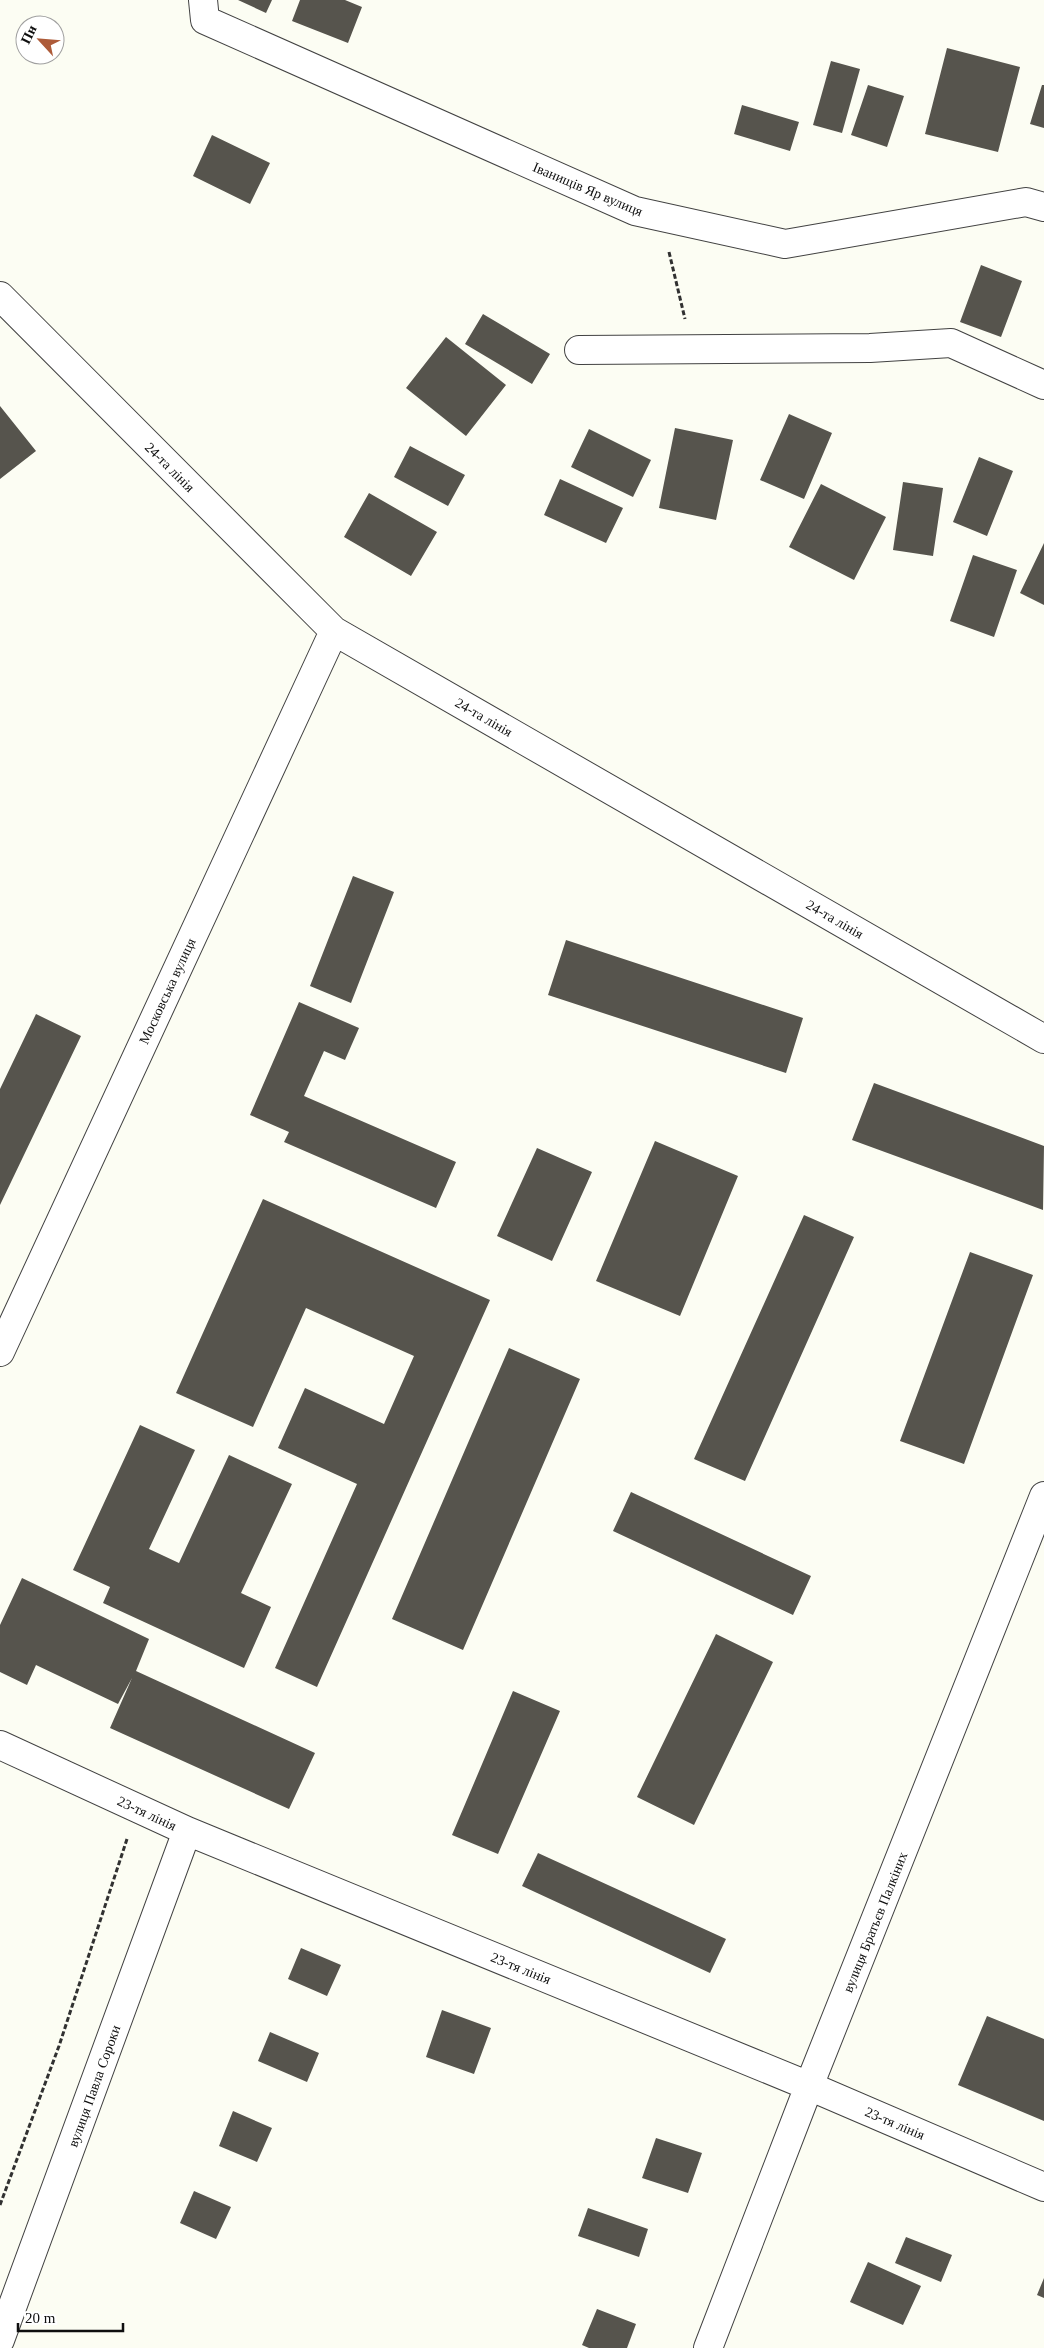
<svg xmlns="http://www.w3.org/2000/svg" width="1044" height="2348" font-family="'Times New Roman',serif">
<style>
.building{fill:#56544d}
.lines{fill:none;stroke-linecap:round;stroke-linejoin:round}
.street-casing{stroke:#424242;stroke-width:30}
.path{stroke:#313131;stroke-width:3;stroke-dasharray:5 2.5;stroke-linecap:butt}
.street{stroke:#fff;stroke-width:28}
.labels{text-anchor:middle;stroke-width:5;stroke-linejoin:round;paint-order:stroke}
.street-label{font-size:14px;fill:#0f0f0f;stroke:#fff}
</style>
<rect width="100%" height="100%" fill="#fcfdf3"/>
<path class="building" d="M238,0H272L266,13Z
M300,0H345L362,7L348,43L292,21Z
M947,48L1020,67L998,152L925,134Z
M831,61L860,69L842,133L813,125Z
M868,85L904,96L887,147L851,135Z
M1042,85H1044V128L1030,124Z
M742,105L799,122L790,151L734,134Z
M212,135L270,163L250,204L193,176Z
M981,265L1022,281L1001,337L960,322Z
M483,314L550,354L532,384L465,344Z
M446,337L506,385L466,436L406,388Z
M0,406L36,451L0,479Z
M789,414L832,433L804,499L760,480Z
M675,428L733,440L716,520L659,508Z
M589,429L651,460L633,497L571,467Z
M410,446L465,475L448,506L394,477Z
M979,457L1013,471L987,536L953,522Z
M560,479L623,508L606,543L544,515Z
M903,482L943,488L933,556L893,550Z
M821,484L886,517L854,580L789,547Z
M369,493L437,532L411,576L344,537Z
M1044,543V605L1020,593Z
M973,555L1017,570L994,637L950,621Z
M353,876L394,892L351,1003L310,986Z
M566,940L803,1018L786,1073L548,995Z
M299,1002L359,1028L345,1060L324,1051L304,1096L456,1162L436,1208L284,1142L289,1132L250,1115Z
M36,1014L81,1036L0,1205V1089Z
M874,1083L1044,1146L1043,1210L852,1140Z
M655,1141L738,1176L680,1316L596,1281Z
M537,1148L592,1172L552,1261L497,1236Z
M263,1199L490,1300L317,1687L275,1668L357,1484L278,1448L305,1388L384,1424L414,1356L306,1308L253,1427L176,1393Z
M804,1215L854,1237L745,1481L694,1459Z
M970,1252L1033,1275L964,1464L900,1441Z
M509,1348L580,1379L463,1650L392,1619Z
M140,1425L195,1450L149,1549L179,1563L229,1455L292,1484L241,1593L271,1607L244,1668L103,1603L110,1587L73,1570Z
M631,1492L811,1576L793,1615L613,1531Z
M22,1578L149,1639L136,1671L315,1753L289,1809L110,1728L132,1678L118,1704L36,1665L27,1685L0,1672V1625Z
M716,1634L773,1662L694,1825L637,1797Z
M513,1691L560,1711L498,1854L452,1835Z
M538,1853L726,1939L710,1973L522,1886Z
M301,1948L341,1965L327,1996L288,1979Z
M442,2010L491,2028L474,2074L426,2057Z
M987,2016L1044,2039V2121L958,2085Z
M270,2032L319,2053L307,2082L258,2061Z
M233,2111L272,2128L257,2162L219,2146Z
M656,2138L702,2153L688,2193L642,2178Z
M194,2191L231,2207L216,2239L180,2223Z
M588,2208L648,2229L639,2257L578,2236Z
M906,2237L952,2255L941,2282L895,2263Z
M868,2262L921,2286L903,2325L850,2302Z
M1044,2278V2298L1037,2295Z
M597,2309L636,2324L627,2348H589L582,2345Z"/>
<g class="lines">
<g class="street-casing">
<path id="street" d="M203,0L205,20L635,211L785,244L1026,202L1044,207
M0,296L334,631L1044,1039
M579,350L870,348L951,343L1044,385
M0,1352L334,631
M0,1745L187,1831L809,2086L1044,2187
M0,2340L187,1831
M708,2348L809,2086L1044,1496"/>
</g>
<path class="path" d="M669,252L685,319
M0,2205L59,2046L127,1839"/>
<use href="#street" class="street"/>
</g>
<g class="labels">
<g class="street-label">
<text transform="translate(588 189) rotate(23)" y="5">Іванищів Яр вулиця</text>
<text transform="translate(170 467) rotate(45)" y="5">24-та лінія</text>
<text transform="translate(484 717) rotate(30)" y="5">24-та лінія</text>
<text transform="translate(835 919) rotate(30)" y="5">24-та лінія</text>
<text transform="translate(167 991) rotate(-65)" y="5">Московська вулиця</text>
<text transform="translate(147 1813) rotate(25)" y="5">23-тя лінія</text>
<text transform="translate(875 1922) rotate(-68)" y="5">вулиця Братьєв Палкіних</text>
<text transform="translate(521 1968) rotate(22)" y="5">23-тя лінія</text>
<text transform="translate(94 2086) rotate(-70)" y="5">вулиця Павла Сороки</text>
<text transform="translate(895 2123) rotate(23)" y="5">23-тя лінія</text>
</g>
</g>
<g transform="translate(40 40) rotate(296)"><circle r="24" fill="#ffffff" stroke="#9f9f9f"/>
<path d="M0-4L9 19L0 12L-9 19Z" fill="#ad5b39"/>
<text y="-8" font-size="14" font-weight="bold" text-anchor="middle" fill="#0f0f0f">Пн</text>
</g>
<path d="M18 2323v8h105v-8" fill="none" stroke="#0f0f0f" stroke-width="2.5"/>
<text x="25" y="2323" font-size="15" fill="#0f0f0f" stroke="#ffffff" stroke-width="4" paint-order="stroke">20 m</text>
</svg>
